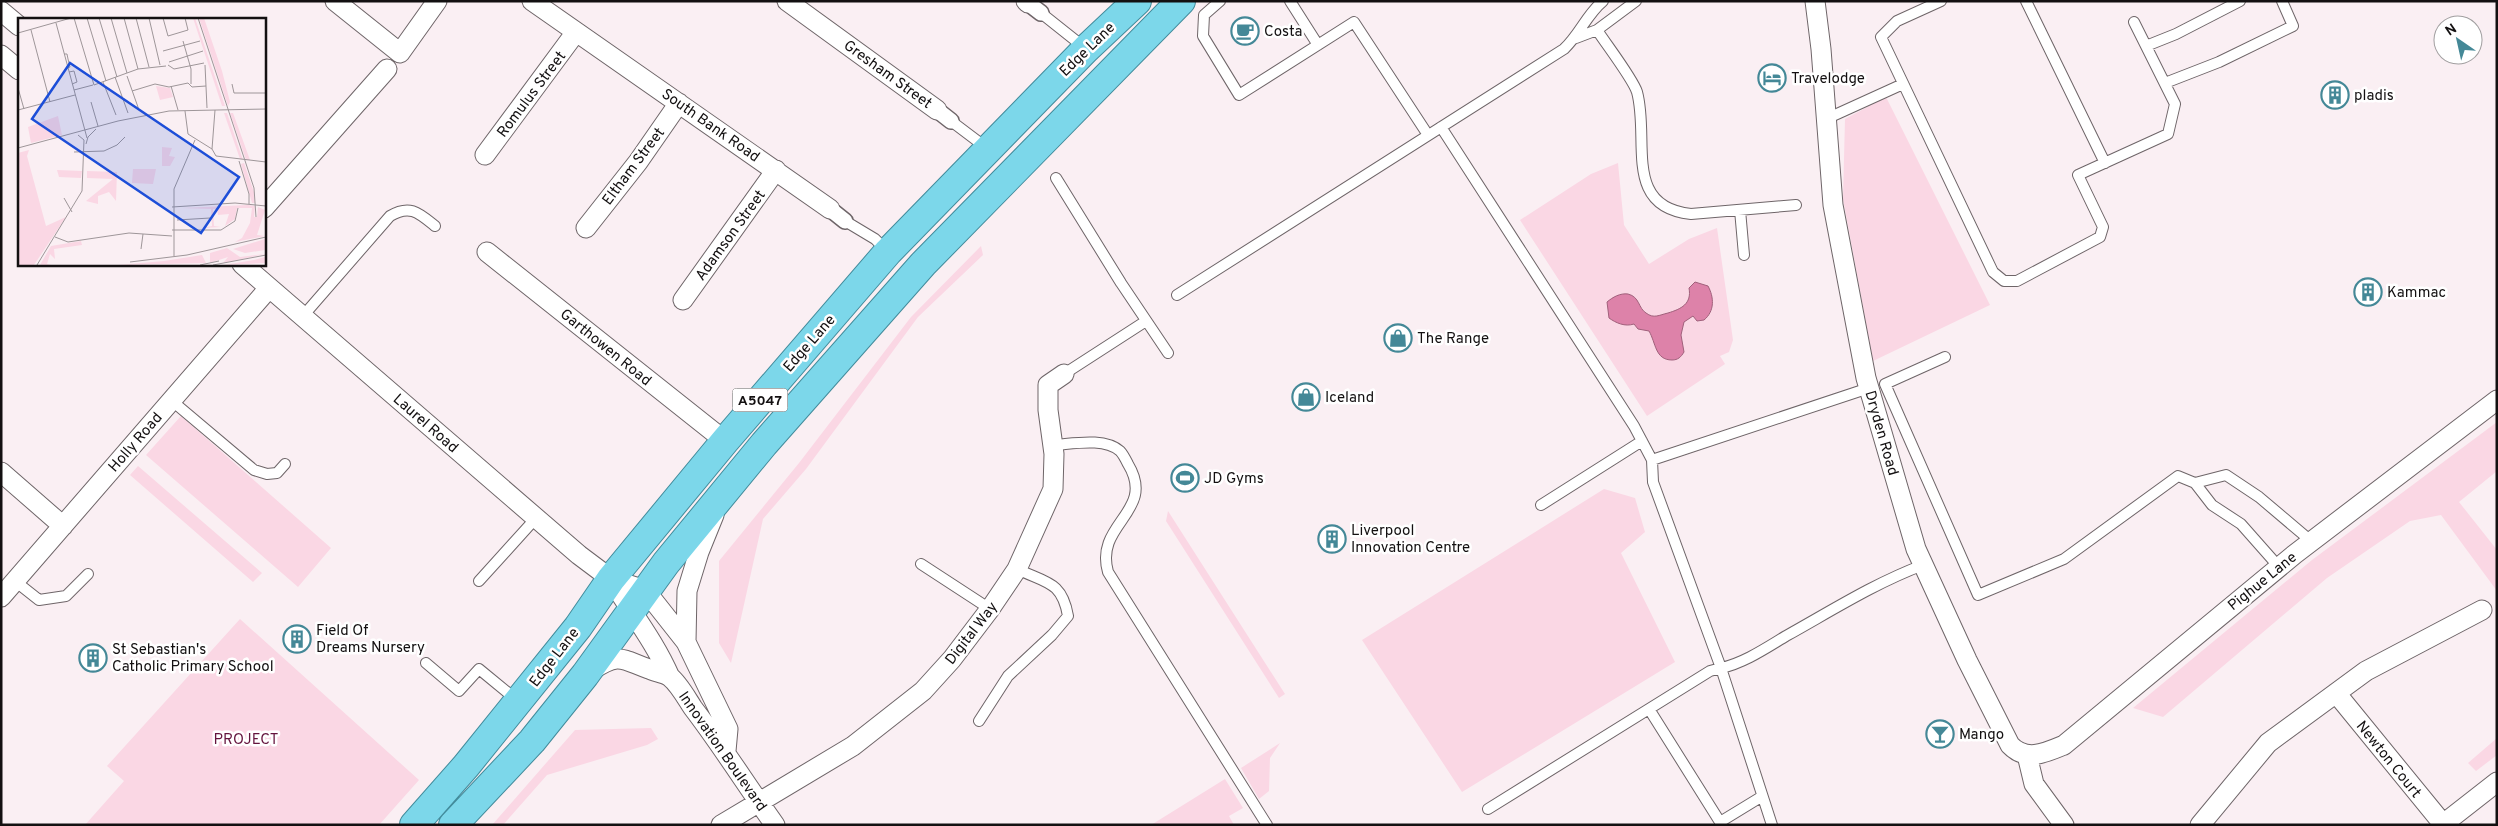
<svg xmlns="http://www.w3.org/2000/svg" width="2498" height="826" font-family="Overpass,sans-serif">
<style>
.green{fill:#fad7e4}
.water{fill:#dd82a9;stroke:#a0607b}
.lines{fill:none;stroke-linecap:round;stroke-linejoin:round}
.service-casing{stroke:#6e6568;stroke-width:12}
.pedestrian-casing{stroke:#6e6568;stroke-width:18}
.minor-casing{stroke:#6e6568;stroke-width:21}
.trunk-casing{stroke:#428b9b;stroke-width:30}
.service{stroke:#fff;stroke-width:10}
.pedestrian{stroke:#fff;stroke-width:15}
.minor{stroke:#fff;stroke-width:19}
.trunk{stroke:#7cd7ea;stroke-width:28}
.labels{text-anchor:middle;stroke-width:5;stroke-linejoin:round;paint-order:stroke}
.shield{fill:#fff;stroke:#5a5858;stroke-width:1}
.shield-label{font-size:14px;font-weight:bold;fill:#131011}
.poi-label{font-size:15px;fill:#131011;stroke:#fff;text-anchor:start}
.street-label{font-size:15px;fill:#131011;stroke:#fff}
.park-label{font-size:15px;fill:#64143e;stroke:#fff}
.inset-road{fill:none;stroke:#9e9699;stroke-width:1}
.view{fill:#1d4ed8;fill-opacity:0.15;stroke:#1d4ed8;stroke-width:2.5}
.inset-edge{fill:none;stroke:#131011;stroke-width:2.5}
</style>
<rect width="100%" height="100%" fill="#faeff3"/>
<path class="green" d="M1886,97L1990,305L1873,361L1843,199L1845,119Z
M1618,163L1624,225L1649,264L1689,239L1717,228L1733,340L1729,352L1720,356L1725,364L1647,416L1520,220L1591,174Z
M981,246L983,255L918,317L806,469L763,519L731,663L719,643V561L799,463L911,317Z
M181,416L331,548L298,587L146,455Z
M2497,422V471L2459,502L2497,550V591L2441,515L2410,521L2327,578L2163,717L2133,708L2312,560Z
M138,466L262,573L253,582L130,475Z
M1604,489L1635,498L1645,532L1621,553L1675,662L1462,792L1362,640Z
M1168,511L1285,694L1279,698L1166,521Z
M240,619L419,780L379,825H85L124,781L107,766Z
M651,728L658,739L647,745L547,775L503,825H492L575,730Z
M2497,738V755L2476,771L2468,763Z
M1280,743L1270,758L1269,791L1259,799L1241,768Z
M1225,779L1243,808L1229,816L1234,825H1151Z"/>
<path class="water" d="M1695,282L1708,286C1714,297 1715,311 1704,320L1697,321L1693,316L1684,322L1681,335L1684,352C1681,357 1678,360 1672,360C1655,360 1656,343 1649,331L1638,329L1634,324C1625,327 1616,323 1609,318L1607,302C1613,297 1620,293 1628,294C1640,297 1638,308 1646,313C1654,319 1659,315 1668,313C1681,309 1692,304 1689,288Z"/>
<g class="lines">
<g class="service-casing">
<path id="service" d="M1220,1L1204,15L1203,36L1239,95L1354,22L1428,135
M1290,1L1318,45
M1941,1L1897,21L1881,37L1993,272L2004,281H2017L2100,237L2103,227L2078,175L2168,134L2175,104L2134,22
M2026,1L2105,163
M1041,13L1085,48
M1597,30C1606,44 1633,79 1637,92C1650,139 1622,207 1691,214L1796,205
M1576,38L1597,30L1636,1
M2146,46L2176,34L2240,1
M2165,83L2219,62L2293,26L2282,1
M1826,119L1903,84
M951,121L988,149
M1441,127L1634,426L1652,460L1653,482L1721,668L1710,671L1488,809
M1056,178L1121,283L1168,353
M1740,210L1744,255
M845,221L875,239L887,251
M1177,295L1564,49C1580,34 1587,14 1603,1
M303,316L390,216C410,204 419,213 435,226
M1945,357L1885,384L1978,595L2064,559L2178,476L2195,483L2212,505L2241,524L2279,567
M1064,374L1146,321
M171,400L254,470L267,474L277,473L285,464
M1053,445C1072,444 1104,437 1120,451C1123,454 1126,460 1128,464C1157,512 1094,523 1108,572L1267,825
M1652,460L1869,388
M2195,483L2226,475L2259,497L2311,541
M1541,505L1642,441
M921,564L990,609
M15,581L39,600L66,596L88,574
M479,581L536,518
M426,663L459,691L479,669L518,701
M1649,709L1720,822L1761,797
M979,721L1008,676L1052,635L1068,616C1062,581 1046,583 1017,569
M1772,825L1721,668C1744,663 1766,648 1786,636C1831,611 1875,583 1923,565"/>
</g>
<g class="pedestrian-casing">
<path id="pedestrian" d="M1028,3L1041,13
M937,110L951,121
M830,209L845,221"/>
</g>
<g class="minor-casing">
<path id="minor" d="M335,1L400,53L437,1
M532,1L830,209
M787,1L937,110
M1026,1L1028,3
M1815,1L1821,49L1833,205L1866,378L1916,549L1967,660L2010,745C2026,762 2045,753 2064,745L2295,554L2497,400
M1,11L19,26
M1,55L19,70
M485,155L576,32
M264,208L387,69
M586,228L638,162L679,103
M487,252L725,441
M242,264L579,555L611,579L645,590L686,642
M683,300L776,170
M1,472L63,526
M714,515L699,552L687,591L686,642L728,729L726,751
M611,579C631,612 655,642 670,677
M1,597L269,288
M592,670C620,652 621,659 649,669C655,672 665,673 670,677C679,684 687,699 693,708C722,746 747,786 775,825
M2336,693L2443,824
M2027,755L2034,784L2064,825
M721,825L853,746L923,691L952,659L990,609L1017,569L1053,489L1054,454L1048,410V385L1064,374
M2200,825L2268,743L2366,671L2482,610
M2442,825L2497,782"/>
</g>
<g class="trunk-casing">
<path id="trunk" d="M414,825L466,766L578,627L611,579L725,441L888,252L1086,49L1137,1
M453,825L532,741L585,675L666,563L764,444L923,264L1181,1"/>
</g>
<use href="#service" class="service"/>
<use href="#pedestrian" class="pedestrian"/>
<use href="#minor" class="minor"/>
<use href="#trunk" class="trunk"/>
</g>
<defs>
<g id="cafe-ring" transform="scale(1.4375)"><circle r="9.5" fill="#fff" stroke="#448897" stroke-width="1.5"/><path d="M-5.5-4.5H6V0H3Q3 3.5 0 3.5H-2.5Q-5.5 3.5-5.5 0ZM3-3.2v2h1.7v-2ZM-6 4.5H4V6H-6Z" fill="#448897"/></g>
<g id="hotel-ring" transform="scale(1.4375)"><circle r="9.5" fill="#fff" stroke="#448897" stroke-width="1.5"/><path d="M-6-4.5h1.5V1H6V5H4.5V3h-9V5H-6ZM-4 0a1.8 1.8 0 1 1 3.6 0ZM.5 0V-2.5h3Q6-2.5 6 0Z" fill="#448897"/></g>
<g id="building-ring" transform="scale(1.4375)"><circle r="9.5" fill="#fff" stroke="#448897" stroke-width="1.5"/><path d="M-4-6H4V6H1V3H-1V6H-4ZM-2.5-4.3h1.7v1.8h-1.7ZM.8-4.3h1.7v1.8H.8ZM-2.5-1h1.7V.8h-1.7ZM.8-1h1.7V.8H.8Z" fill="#448897"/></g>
<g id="shop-ring" transform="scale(1.4375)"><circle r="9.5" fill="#fff" stroke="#448897" stroke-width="1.5"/><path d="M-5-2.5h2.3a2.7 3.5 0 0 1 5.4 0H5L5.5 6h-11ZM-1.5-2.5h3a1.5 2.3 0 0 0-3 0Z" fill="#448897"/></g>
<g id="stadium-ring" transform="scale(1.4375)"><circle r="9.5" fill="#fff" stroke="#448897" stroke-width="1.5"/><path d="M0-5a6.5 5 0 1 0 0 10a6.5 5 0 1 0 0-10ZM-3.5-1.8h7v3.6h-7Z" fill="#448897"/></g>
<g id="bar-ring" transform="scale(1.4375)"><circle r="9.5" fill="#fff" stroke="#448897" stroke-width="1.5"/><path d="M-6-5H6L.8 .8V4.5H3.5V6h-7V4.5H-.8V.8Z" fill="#448897"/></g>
</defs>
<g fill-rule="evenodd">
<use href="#cafe-ring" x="1245" y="31"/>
<use href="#hotel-ring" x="1772" y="78"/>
<use href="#building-ring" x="2335" y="95"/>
<use href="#building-ring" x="2368" y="292"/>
<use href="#shop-ring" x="1398" y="338"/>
<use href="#shop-ring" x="1306" y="397"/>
<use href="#stadium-ring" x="1185" y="478"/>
<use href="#building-ring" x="1332" y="539"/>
<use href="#building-ring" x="297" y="639"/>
<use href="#building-ring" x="93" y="658"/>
<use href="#bar-ring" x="1940" y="734"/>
</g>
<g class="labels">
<rect class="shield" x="732.5" y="388.5" width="55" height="23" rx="4"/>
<g class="shield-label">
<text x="760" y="405">A5047</text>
</g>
<g class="poi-label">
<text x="1264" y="36">Costa</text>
<text x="1791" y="83">Travelodge</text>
<text x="2354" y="100">pladis</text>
<text x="2387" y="297">Kammac</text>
<text x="1417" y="343">The Range</text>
<text x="1325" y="402">Iceland</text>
<text x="1204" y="483">JD Gyms</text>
<text x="1351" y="535">Liverpool<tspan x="1351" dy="17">Innovation Centre</tspan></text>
<text x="316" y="635">Field Of<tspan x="316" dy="17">Dreams Nursery</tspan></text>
<text x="112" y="654">St Sebastian's<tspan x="112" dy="17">Catholic Primary School</tspan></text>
<text x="1959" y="739">Mango</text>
</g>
<g class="street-label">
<text transform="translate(1087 49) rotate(-44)" y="5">Edge Lane</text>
<text transform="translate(888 74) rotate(36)" y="5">Gresham Street</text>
<text transform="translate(531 94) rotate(-53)" y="5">Romulus Street</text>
<text transform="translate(711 125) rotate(35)" y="5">South Bank Road</text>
<text transform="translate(633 166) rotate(-53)" y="5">Eltham Street</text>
<text transform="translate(730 235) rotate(-54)" y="5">Adamson Street</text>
<text transform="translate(809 343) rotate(-49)" y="5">Edge Lane</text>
<text transform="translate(606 347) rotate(39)" y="5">Garthowen Road</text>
<text transform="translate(426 423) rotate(41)" y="5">Laurel Road</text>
<text transform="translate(1882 433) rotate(74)" y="5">Dryden Road</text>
<text transform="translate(135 442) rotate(-49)" y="5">Holly Road</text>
<text transform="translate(2262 581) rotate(-39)" y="5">Pighue Lane</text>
<text transform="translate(971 633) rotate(-52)" y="5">Digital Way</text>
<text transform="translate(554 657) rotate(-52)" y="5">Edge Lane</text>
<text transform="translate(723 751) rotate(55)" y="5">Innovation Boulevard</text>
<text transform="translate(2389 759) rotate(51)" y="5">Newton Court</text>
</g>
<g class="park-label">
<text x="246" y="744">PROJECT</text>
</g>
</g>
<g transform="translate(18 18)">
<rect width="248" height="248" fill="#faeff3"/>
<path d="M175,0H177L207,88H204ZM181,0H186L204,53L212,84L210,88ZM138,68L152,70L155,79L142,82ZM206,95H209L225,142L222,141ZM212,95H215L232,142H228ZM40,98L44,117L13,125L10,109ZM144,129L154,130L151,138L157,139L152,148H144ZM11,132L9,138L28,208L48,199L16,247H0V135ZM226,145L236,174L237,185H234L223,146ZM115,151H138L135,166L114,165ZM39,152L64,153L63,160L41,159ZM69,153L99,154L98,183L91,174L80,178V186L68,183L95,161L69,160ZM230,187L237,188L236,199H239L240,189L247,192L239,217L247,218L217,224L224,220L232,205L234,190H219L217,201L207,208L211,196L200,197L199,191H195L196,208L203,209L184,210L194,208L193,191L164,190ZM247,221V232L227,235L215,231ZM63,223L64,227L36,231L37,241L32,236L29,246L33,247H22L33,228ZM209,230L222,239L247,236L205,245L210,239L192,245V235ZM184,237L188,245L100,247L146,243ZM247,239V245L206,247L236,242Z" fill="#fad7e4"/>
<path class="inset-road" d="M56,0L76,67L120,51L148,48M69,0L88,63M81,0L99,59M93,0L109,55M106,0L120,51M118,0L131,49M131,0L142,47M145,0L150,18L170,12L167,0M180,0L236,170L238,199M38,5L69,120M13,12L32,84M0,15L53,0M165,23L173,51V66M145,33L182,23M46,36H49L50,41L52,49L49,50M151,44L185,33M150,47L156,51L186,45M187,47L189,90M51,54L56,53L59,64L54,66M109,58L121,92M97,59L110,95M85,64L98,97M214,66L216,75H248M153,68L160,92M0,70L6,91M56,72L75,67M114,73L137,66L151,69L170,65L174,69L188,68M73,84L80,108M0,92L57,77M197,92L194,131L198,138L248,144M167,93L170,116L194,131M68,126L70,119L78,111M0,130L100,103L151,93L248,91M56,134L86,133L99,127L107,119M221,143L231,176V186M46,180L54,194M154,189L217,185L248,188M159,202L192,200M154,212H203L217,203L220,190M37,219L50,224L111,215L154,218M123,231L125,216M156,238V171L177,122M112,244L169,237L248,219M19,247L64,173L66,122L60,117M182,247L201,243M195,247L248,237"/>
<path class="view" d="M52,45L221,159L183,215L14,101Z"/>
<rect width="248" height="248" class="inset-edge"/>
</g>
<rect width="2498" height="826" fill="none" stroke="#131011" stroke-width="5"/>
<g transform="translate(2458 40) rotate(326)"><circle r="24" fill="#ffffff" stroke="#a19fa0"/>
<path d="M0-4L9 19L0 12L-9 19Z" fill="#448897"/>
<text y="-8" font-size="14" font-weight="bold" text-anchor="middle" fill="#131011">N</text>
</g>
</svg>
